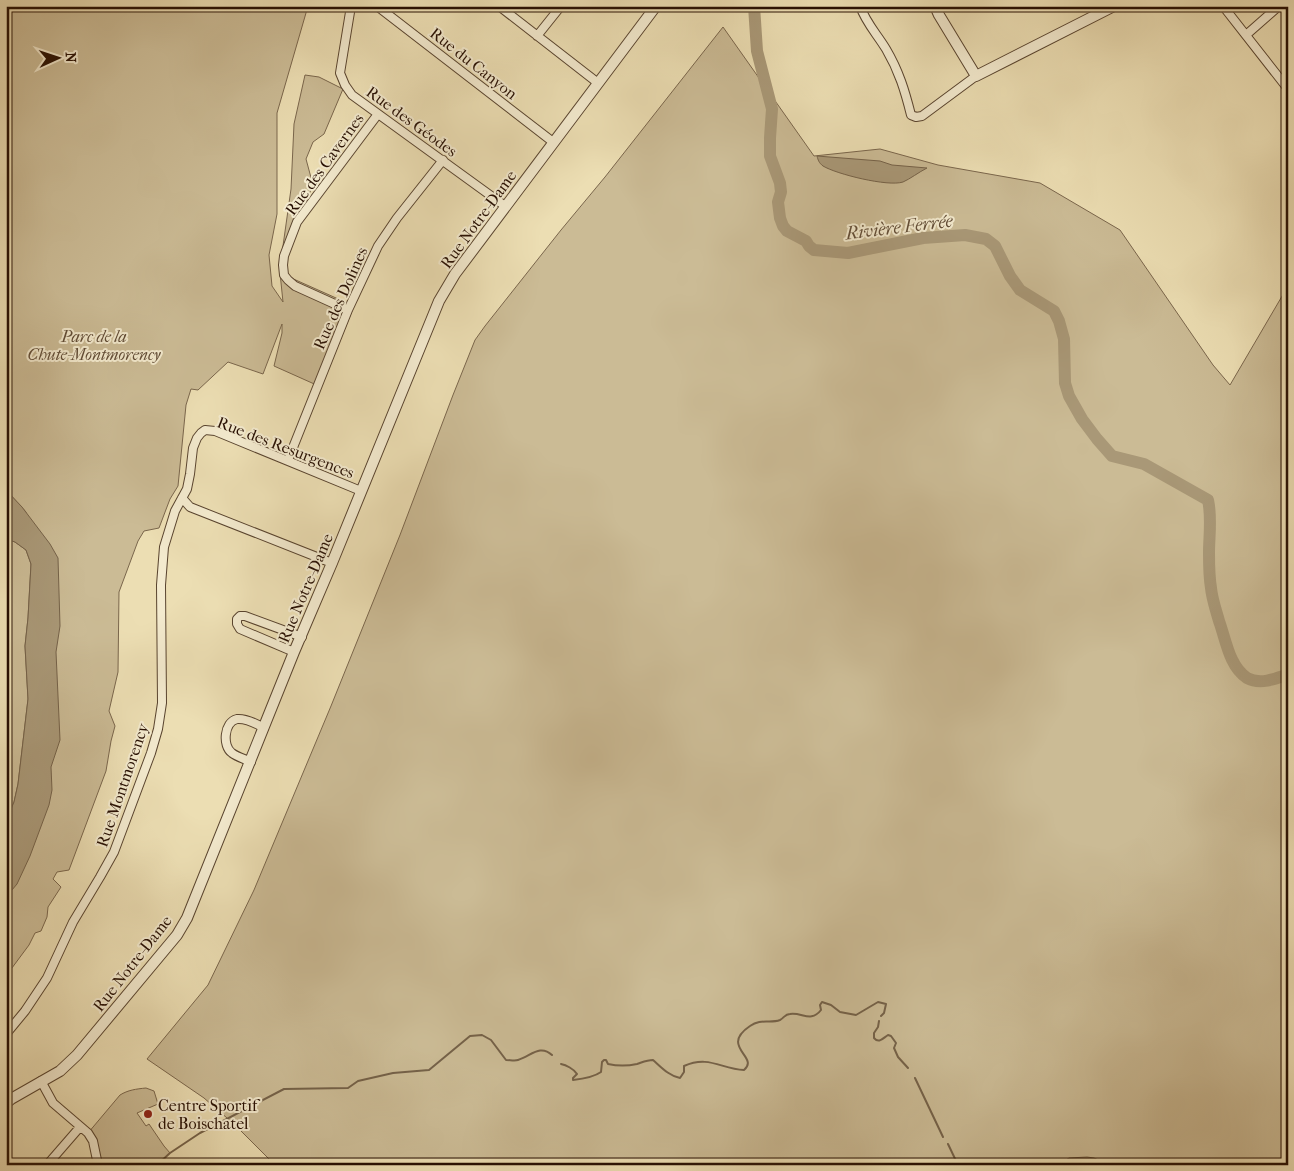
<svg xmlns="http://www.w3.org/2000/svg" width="1294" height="1171" font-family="'IM FELL French Canon',serif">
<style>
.green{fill:#cbbb95;stroke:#7a664c}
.water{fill:#a99877;stroke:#756249}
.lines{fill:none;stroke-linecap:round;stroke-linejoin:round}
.stream{stroke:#756249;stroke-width:2}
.river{stroke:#a99877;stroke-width:12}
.minor-casing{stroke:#59442f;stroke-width:10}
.tertiary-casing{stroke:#59442f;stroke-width:12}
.minor{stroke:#f3eace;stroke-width:8}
.tertiary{stroke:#f3eace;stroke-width:10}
.poi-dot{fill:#8f2418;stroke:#f3eace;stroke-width:2}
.labels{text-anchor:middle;stroke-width:4;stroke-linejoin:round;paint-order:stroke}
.street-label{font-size:16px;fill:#281003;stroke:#f3eace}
.park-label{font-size:16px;font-style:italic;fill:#614c36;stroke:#f3eace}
.poi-label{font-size:16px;fill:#281003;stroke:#f3eace;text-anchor:start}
.water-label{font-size:18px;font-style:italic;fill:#624d37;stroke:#f3eace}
</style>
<rect width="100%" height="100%" fill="#ecdeb3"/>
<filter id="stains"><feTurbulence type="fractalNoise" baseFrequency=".004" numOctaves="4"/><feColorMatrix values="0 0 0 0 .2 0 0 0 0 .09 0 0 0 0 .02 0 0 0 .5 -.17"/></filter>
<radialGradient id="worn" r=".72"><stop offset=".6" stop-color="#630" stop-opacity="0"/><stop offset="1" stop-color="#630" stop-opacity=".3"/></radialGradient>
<path class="green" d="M6,6H308L277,113V214L269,255L272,286L283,302L280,273L354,306L321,387L274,366L282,333V324L263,374L228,362L198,390L191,389L186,405L178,486L170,499L159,528L144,531L138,541L119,592L118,672L109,711L115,726L111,741L106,771L69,870L57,872L53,879L61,887L48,907L47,917L41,931L35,933L29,945L6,976V883L50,745L26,512L6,490Z
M723,27L814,156L880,149L938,165L1040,183L1120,230L1213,365L1230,385L1288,286V1165H275L235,1125L204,1098L147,1059L208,985L254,890L331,706L400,535L453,395L475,340L485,326L561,230L605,177Z
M305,75L319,77L343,89L324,134L313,142L306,159L313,185L281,260L291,189L294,124Z
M6,539L15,542L26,550L31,564L28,618L25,646L28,699L18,784L14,802L6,821Z
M146,1088L154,1091L158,1104L137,1113L146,1126L149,1124L164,1146L170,1153L157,1165H98L88,1133L120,1095C128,1090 136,1089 146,1088Z"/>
<path class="water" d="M817,156L880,161L892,165L927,168C919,172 910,179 903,182C888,187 836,174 823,166C819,163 818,160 817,156Z
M6,490L22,507L50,544L58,558L60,626L56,652L60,740L51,767L52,790L49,805L30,856L17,884L6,897V821L14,802L18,784L28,699L25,646L28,618L31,564L26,550L15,542L6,539Z
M1087,1157L1094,1158L1109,1165H1058L1069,1158Z"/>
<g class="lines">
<path class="stream" d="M879,1021L878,1027L874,1033V1038C879,1044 883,1038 888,1035L891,1036L896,1043L894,1048L898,1057L908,1068
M561,1064C566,1065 574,1069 577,1074L573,1078V1080C582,1079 594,1077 601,1072L602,1062L604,1060H606L608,1064C617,1066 628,1066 637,1064C643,1062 647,1060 653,1060C661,1067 669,1076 680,1078L684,1072V1066C709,1055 721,1069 744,1070C760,1057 719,1047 750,1026C761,1018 770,1024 780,1020C784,1018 785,1014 790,1014C802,1012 811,1023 821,1010L820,1005L822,1002L831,1005L840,1012L856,1015L878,1002L886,1004L884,1013L881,1016
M915,1078L943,1137
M948,1144L958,1165
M157,1165L170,1153L200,1133L284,1089L348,1088L358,1081L393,1073L429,1070L470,1036L482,1035L491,1040L506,1060C510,1060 515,1061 518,1060C531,1056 540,1044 552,1055"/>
<path class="river" d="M754,6L757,51L772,109L770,138V156L780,183L781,192L778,202L780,218L783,226L787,231L806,241L809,246L814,250L848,253L923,238L965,235L986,239L995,246L1010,276L1020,290L1054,311L1059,321L1064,339L1065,383L1069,396L1082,419L1097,439L1112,456L1144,464L1208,500C1212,517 1209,536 1209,553C1209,565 1209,576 1211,588C1212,599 1216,610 1219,621C1226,640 1229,666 1247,678C1260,685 1275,679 1288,674"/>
<g class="minor-casing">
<path id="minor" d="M351,6L340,73L345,85L352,95L505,206
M377,6L553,142
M499,6L598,83
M860,6C866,23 877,34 886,49C899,71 905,91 911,115L916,117L922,116L976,76
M1223,6L1288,89
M1246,35L1279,6
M537,36L561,6
M348,310L295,286L288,280L284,275L283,265L284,256L297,222L378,114
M288,460L348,310L378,246L397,218L443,160
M182,498L190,507L332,563
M294,652L240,629L237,624V619L240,616H245L302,637
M251,762C245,759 237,757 232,753C222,746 224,722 237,719C246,718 257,724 264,728
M6,1034L25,1011L47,978L73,922L100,877L114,852L151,753L158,729L162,703L161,585L164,547L175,511L187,489L190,474L193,448L197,438L201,433L205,430L215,431L361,491
M41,1081L53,1103L88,1133L93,1141L98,1165
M47,1165L80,1127"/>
</g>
<g class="tertiary-casing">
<path id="tertiary" d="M935,6L939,15L976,76L1114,6
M6,1103L11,1099L60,1071L77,1055L177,935L187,918L294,652L332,563L439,301L455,274L656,6"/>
</g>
<use href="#minor" class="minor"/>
<use href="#tertiary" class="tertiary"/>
</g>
<circle class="poi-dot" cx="148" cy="1114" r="5"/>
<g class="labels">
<g class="street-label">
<text transform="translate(474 63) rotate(38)" y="6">Rue du Canyon</text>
<text transform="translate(412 121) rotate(36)" y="6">Rue des Géodes</text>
<text transform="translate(324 164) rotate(-54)" y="6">Rue des Cavernes</text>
<text transform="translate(478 219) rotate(-54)" y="6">Rue Notre-Dame</text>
<text transform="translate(340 298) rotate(-66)" y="6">Rue des Dolines</text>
<text transform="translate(286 447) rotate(21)" y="6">Rue des Resurgences</text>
<text transform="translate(305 588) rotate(-67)" y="6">Rue Notre-Dame</text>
<text transform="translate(122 785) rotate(-71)" y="6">Rue Montmorency</text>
<text transform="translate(132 963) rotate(-52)" y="6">Rue Notre-Dame</text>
</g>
<g class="park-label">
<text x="94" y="342">Parc de la<tspan x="94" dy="18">Chute-Montmorency</tspan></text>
</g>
<g class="poi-label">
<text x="158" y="1111">Centre Sportif<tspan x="158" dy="18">de Boischatel</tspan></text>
</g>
<g class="water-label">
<text transform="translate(899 227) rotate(-7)" y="6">Rivière Ferrée</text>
</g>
</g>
<rect width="1294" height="1171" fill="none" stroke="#ecdeb3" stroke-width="25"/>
<rect x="8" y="8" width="1279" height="1156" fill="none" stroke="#281003" stroke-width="2.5"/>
<rect x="12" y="12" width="1269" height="1146" fill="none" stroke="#281003"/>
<g transform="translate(58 58) rotate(87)" stroke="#f3eace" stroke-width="4" paint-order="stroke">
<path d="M0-4L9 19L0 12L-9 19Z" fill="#281003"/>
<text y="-8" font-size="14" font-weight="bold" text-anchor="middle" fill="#281003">N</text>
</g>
<rect width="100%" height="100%" filter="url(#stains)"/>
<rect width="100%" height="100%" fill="url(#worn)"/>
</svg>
